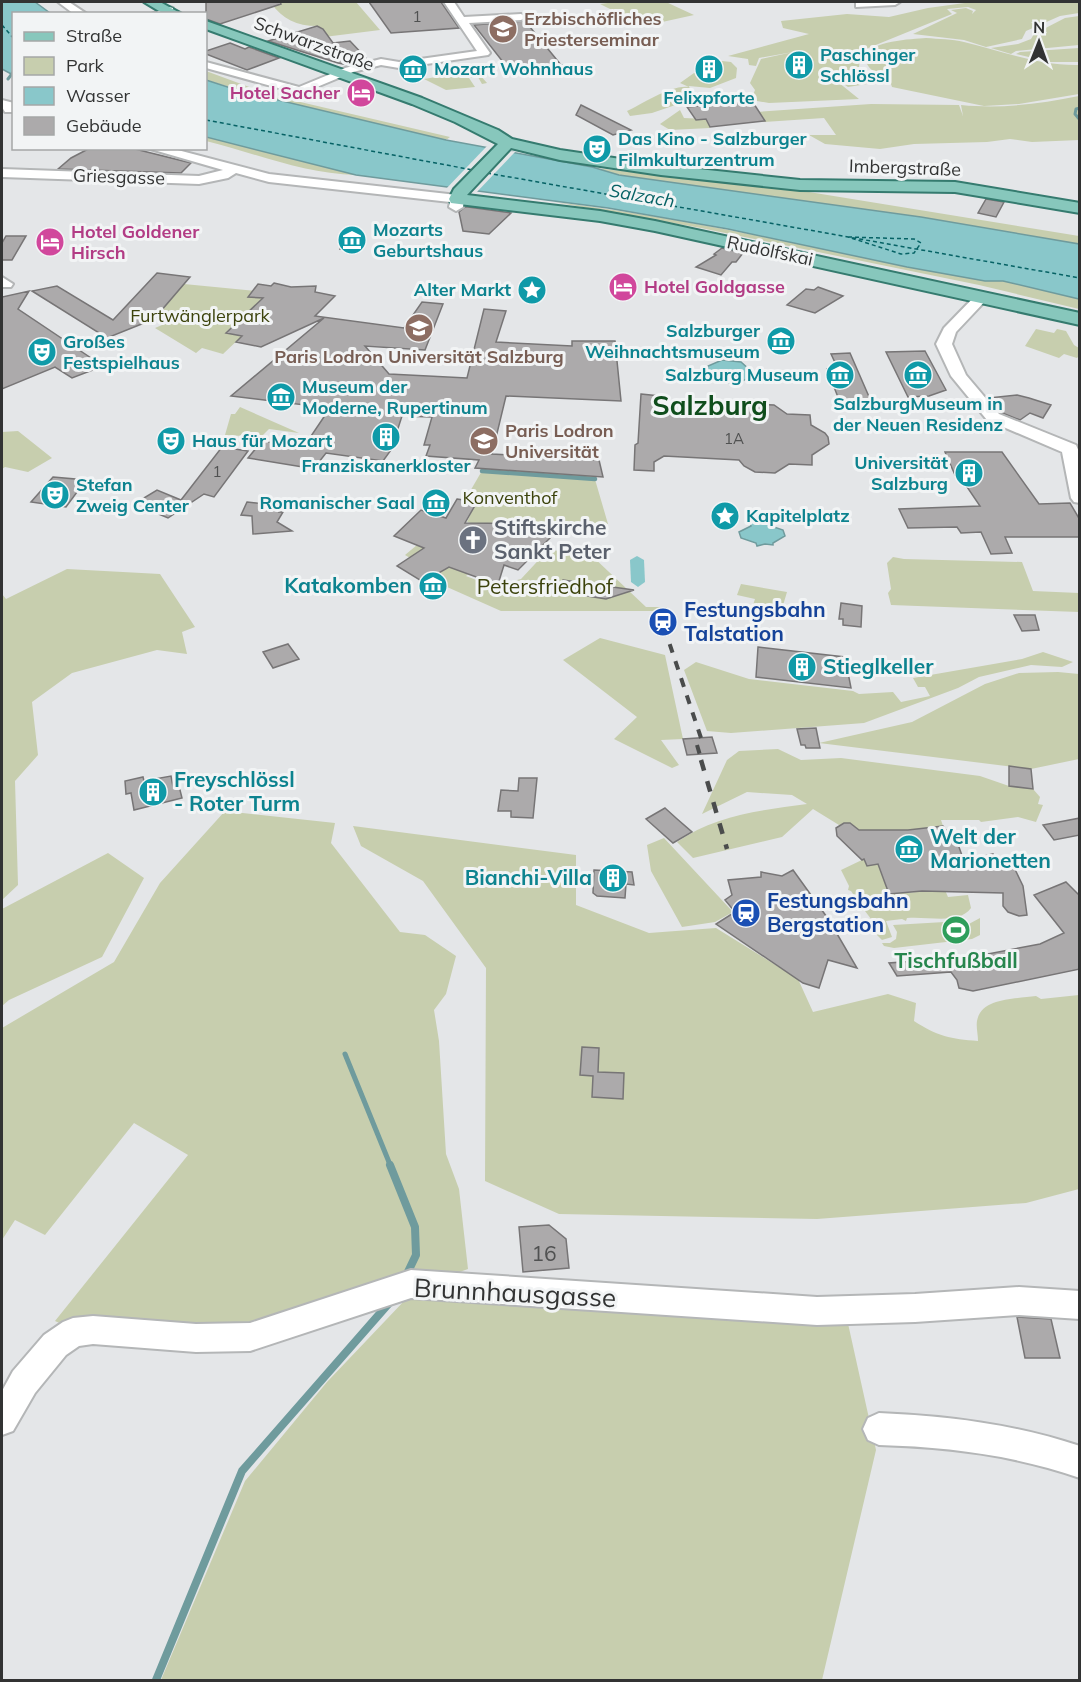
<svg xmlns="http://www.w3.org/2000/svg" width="1081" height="1682" font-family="Mulish,sans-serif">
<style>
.green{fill:#c7ceae}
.water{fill:#89c7ca;stroke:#6f9b9d;stroke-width:1.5}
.pier{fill:#e4e6e8}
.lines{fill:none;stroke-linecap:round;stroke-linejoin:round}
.stream-far3{stroke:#6f9b9d;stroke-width:3}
.stream-far2{stroke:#6f9b9d;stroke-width:4.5}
.stream-far1{stroke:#6f9b9d;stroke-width:5}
.stream{stroke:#6f9b9d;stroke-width:8}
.canal{fill:#89c7ca;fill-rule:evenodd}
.ferry{stroke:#066265;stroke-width:1.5;stroke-dasharray:4 3;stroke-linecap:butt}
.building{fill:#acaaab;stroke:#777576;stroke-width:1.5}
.minor-casing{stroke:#b4b6b7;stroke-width:4}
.major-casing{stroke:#357b6f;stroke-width:4}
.minor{fill:#fff;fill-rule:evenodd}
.major{fill:#87c7bc;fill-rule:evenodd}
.rail-far1{stroke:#4a4c4c;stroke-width:4;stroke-dasharray:9 9;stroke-linecap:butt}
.rail{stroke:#4a4c4c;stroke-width:4.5;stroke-dasharray:11 11;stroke-linecap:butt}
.labels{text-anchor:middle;stroke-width:6;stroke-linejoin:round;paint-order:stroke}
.far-number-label{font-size:15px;fill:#505151}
.far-education-label{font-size:18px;font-weight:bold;fill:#785e54;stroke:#f2f4f5;text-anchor:start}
.far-street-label{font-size:18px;fill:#323333;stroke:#f2f4f5}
.far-culture-label{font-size:18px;font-weight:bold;fill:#0d838f;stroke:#f2f4f5;text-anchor:start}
.far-hotel-label{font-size:18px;font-weight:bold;fill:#b23c85;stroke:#f2f4f5;text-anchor:start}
.far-water-label{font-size:18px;font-style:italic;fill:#066265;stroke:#f2f4f5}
.far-park-label{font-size:18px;fill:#3c430c;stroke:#f2f4f5}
.worship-label{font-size:21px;font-weight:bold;fill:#5b616d;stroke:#f2f4f5;text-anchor:start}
.culture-label{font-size:21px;font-weight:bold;fill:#0d838f;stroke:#f2f4f5;text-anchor:start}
.park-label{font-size:21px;fill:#3c430c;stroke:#f2f4f5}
.transit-label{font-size:21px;font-weight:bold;fill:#164399;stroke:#f2f4f5;text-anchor:start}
.leisure-label{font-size:21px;font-weight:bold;fill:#27864d;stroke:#f2f4f5}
.near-number-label{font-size:21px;fill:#505151}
.near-street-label{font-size:26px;fill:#323333;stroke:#f2f4f5}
.far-town-label{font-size:27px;font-weight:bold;fill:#0f4d1c;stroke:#f2f4f5}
</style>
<rect width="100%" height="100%" fill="#e4e6e8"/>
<path class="green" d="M237,2H356L380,30L324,37L317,26C297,26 282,19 271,3L247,6Z
M615,2H666L694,15L644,26L600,4Z
M972,2H1079V13L1060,16L1026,31L1022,39L986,47L964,40L913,34L957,13L951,10L966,8L973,11L972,14L976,10L968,7L947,9L952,14L861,51L859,67L886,81L848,87L823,70L859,99L769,103L751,100L755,90L750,83L761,59L793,52L759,58L756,66L749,65L748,59L728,56L809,34L783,28L781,21L847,14L889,17L928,8Z
M1079,16V45L1016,51L1011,54L991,48L1018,44L1031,39L1034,34L1065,18Z
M926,38C939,39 952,39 964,42C1003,51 1038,66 1079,65V94L1019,104L984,106L892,87L889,78C875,73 868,71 864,56C871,41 911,39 926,38Z
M1079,48V62H1050L1016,54L1020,52Z
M722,61L731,62L737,68L736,78L710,88L689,86L693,99L652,113L630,116L627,111C642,104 672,84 689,87L680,83L694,73L707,75V72L718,70L711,66Z
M472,66L487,83L482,84L478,77L469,78L475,87L446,90L424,79L460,73L456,68Z
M206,71L274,96L268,98L206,80Z
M1079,96V140L1032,142L1010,139L987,142L914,144L880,149L825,144L809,135H836L824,118L764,122L756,112L871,104L959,105L963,116L961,105C1002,109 1039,104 1079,96Z
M279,97L450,137L446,140L274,100Z
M680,110L684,118L706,119L710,128L670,130L660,124Z
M206,137L349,171L356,175C304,174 255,153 206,141Z
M595,168L809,192L1079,236V244L921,217L619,175Z
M554,202C700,219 841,255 985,281H1003L1079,299V309L979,285L701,228Z
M184,284L265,292L260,298L263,299L227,333L242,336L223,354L202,348L196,353L155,328L169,322L159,316L155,318Z
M1036,329L1054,333L1057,329L1066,331L1074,345L1079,348V356L1077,358L1064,354L1059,358L1025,346Z
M240,407L299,433L269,429L261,437L225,435L231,414H235Z
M18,431L52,458L28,472L5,467L2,469V432Z
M483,469L594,476L608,524H475L467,522L476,502L465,500Z
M417,545L476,567L466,576L492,586L521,579L547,551L593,549L596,552L590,554L646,607H667L666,611H501L429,579L437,574L405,555Z
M893,557L904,559L1022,562L1033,591L1079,593V612L891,605L888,593L891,589L887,563Z
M67,569L160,574L195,627L182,632L187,654L157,650L72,673L32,702L38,755L15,781L18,885L2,900V594L6,599Z
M741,584L787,592L781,612L753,605L755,599L737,595Z
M600,638L665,655L683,739L661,740L679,765L672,768L614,739L637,717L563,660Z
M1043,652L1073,662L1062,667L1031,665L979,677L958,688L864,723L731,733L707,731L684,670L696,662L749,679L853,691L859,694L893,692L901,702L930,696L925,687H918L913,678L1022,659Z
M1058,672L1079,674V759L1031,769L819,743L912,722L985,684L1019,673Z
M778,749L801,760L841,758L980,776L1009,786L1033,789L1040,797L1038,804L1043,805L1036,822L1018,817L981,822L979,820H941L943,826L908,830H859L850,823L839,825L813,809L782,837L693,858L677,842C715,815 762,810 807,804L792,795L747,792L702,814L727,760L739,751Z
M225,811L335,823L331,843L400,932L425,935L456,956L446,994L434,1010L439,1041L446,1154L459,1189L468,1269L236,1352L96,1340L55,1321L188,1155L134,1123L45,1235L15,1220L2,1240V1028L114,962L160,883Z
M353,826L576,855V905L649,933L716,928L798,979L813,1012L888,994L916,1003L914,1021C937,1036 951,1039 978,1041C978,1034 976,1027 977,1021C981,997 1017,999 1036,996L1041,999L1079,995V1189L1026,1203L817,1219L559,1214L485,1181L486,968L423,881L361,846Z
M664,838L733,912L715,922L682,927L651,871L647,845Z
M108,853L144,878L102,957L9,1000L2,1006V909Z
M864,859L878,864L889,894L945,890L948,897L968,895L971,908C959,925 928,916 907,918L906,921L902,919L886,921L892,937L882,940L875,933V928L880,926V923H871V919L865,911H861L862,907L851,891L848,890L849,886L841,870Z
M980,918V935L972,939L894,948L884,946L882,943H890L896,939L897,932L893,925L962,921L967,925Z
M475,1295L847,1319L876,1450L822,1680H161L245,1481L327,1382L405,1300Z"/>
<path class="water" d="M2,2H35L50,13L14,14L13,75L2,69Z
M206,80L240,91L446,140L592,167L619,175L921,217L1079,244V299L1003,281H985L907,267L728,229L608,208L356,175L206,137Z
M722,360L741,362L751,371L750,377C737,386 716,386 706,372L708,366Z
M766,519L768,525L783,530L785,536L773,543V545L765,544L757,546L756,543L741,538L739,532L751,526L750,520Z"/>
<path class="pier" d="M487,146L515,152L475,194L444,191Z"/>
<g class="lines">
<path class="stream-far3" d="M516,72L569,65
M8,79L14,71
M1080,108L1076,109L1075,114L1080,120"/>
<path class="stream-far2" d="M482,471L595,479"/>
<path class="stream-far1" d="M345,1054L391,1167"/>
<path class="stream" d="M390,1165L415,1227L416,1255L406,1276
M156,1680L242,1471L390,1302"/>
<path class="canal" d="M637,556L644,560L645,582L638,587L631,582L630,560Z"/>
<path class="ferry" d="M2,25L14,39
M206,120L473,170
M487,173L1080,278
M848,237L914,239L921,243L914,253L901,254Z"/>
</g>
<path class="building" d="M206,2H280L281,4L220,24L206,19Z
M369,2H441L459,28L391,33Z
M524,21L530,27L561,65L510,71L474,25Z
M317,26L323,29L333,43L350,41L368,60L348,65L338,63L268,41Z
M230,43L245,49L249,47L279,58L247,70L206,54V51Z
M752,101L765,121L710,127L706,119L696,120L687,107Z
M581,105L631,130L613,135L576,115Z
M90,148H131L191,163L181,173L58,169L71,158Z
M986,199L1004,202L996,217L978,213Z
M465,207H468L511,213L489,234L463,231L459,212Z
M346,232L363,233L356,250L340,249Z
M6,236H26L12,260H2V243Z
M722,248L743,253L736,262H732L721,275L696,267L716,255L714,254Z
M157,273L190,277L154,319L107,338L32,291L57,286L113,320Z
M274,283L291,287L316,286L315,292L335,296L315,316L404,328L422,302L443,304L425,350L365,346L389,374L467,378L484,309L506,311L496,342L572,346V341H615L621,401L506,396L492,454L599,460L603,477L475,468L479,460L426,456L430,445H424L432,417L402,416L391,450L383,461L326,453L315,467L309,468L248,458L262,441L303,448L330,408L231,396L324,318L261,347L236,342L242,336L226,333L263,298L248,297L258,284L271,286Z
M818,287L843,296L815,313L787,305L806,289L814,290Z
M29,291L18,309L103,366L72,378L55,367L2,389V297Z
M925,351L946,390L929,396L908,397L886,352Z
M850,353L870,399L841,405L827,369H838L831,354Z
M641,394L660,396L659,404L669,410L739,413L744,408L754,404L774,405L787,414L810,415L811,425L825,433L828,437L829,444L812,455V465L789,464L775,473L755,472L744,466L739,460L664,456L654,462V471L634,470L635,445L638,443Z
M1017,395L1029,398L1051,405L1043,418L1030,413L1020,420L1000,412L988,398Z
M222,447L248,451L214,497L204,494L168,518L144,508L148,505L139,501L157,490L181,500Z
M945,452H1002L1039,504L1070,503L1080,520V537H1005L1012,553L991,554L981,532L961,533L957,527L908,528L899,509L980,506L959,475H955Z
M53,477L86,480L66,507L31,502Z
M457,499L477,502L465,523L564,524L518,570L504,565L499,581L490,582L449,567L423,582L397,566L424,548L394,536L421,510L446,518Z
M247,502L282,506L279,512H283L277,522L292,531L253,534L252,516L241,515Z
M563,580L634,590L606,599L561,592Z
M841,603L862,606L861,627L843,625V619H839Z
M1014,615H1035L1039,630L1022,631Z
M288,644L299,659L273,668L263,652Z
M758,647L845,657L851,688L756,677Z
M816,728L820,748H806L805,745H801L797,729Z
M712,737L717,753L687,755L683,739Z
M1009,766L1031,769L1033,789L1009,786Z
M171,776L173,787L179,786L182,798L134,810L131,793L126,794L125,781L143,777L144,781Z
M519,778H537L533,818L511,817V811H498L501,790L518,791Z
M665,808L676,818L692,832L673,843L646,819Z
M1080,818V835L1054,840L1043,825Z
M844,823H850L859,830H908L943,826L959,847L964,861L993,854L994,857H1000L1002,860L1010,859L1023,886L1027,915L1019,916L1008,912L1003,906V893L922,891L889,894L878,864L867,866L864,859L862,860L837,836L836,828Z
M594,870L632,872L634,885L626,884L625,898L597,896L593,893Z
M793,870L829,920L857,968L828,960L819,988L803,983L716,924L735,912L725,900L732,895L728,880L761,877V872L782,876Z
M1066,882L1080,896V969L973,991L959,988L957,980L951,972L897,976L889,963L972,957L1040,944L1064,933L1034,895Z
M582,1047L599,1048L598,1072L624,1073L623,1099L592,1097L593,1076L580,1075Z
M549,1225L566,1239L569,1268L523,1272L519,1227Z
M1017,1317L1051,1319L1060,1358H1025Z"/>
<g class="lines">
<g class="minor-casing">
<path id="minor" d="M58,2H69L87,14H74Z
M444,2H454L464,17L521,14L526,17L521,20L469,23L490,53L488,55L399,68L381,65L353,72L300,94L206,68V62L299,87L345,68L381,59L399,62L477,51Z
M860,2H900L895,5L856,7V3Z
M169,7L173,8V12L151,14Z
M2,100L14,103L13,112H5L2,107Z
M147,148H170L269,174L457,195L464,199L463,207L456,211L449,207L450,202L269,182L236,173L228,178L199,184L2,177V169L199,176L223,170Z
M2,277L13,284L11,287H2Z
M982,293L989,297L956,332L952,344L966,375L999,414L1076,445L1080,454V503L1074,502L1071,498L1062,452L987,420L951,376L936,344L944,328L977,294Z
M411,1270L817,1297L915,1294L1019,1287L1080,1291V1319L1019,1315L915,1322L817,1325L411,1298L250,1351L196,1352L93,1344L79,1346L66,1355L35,1393L13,1431L2,1435V1391L13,1371L44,1335L63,1322L73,1318L93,1316L196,1324L250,1323Z
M879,1413C949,1416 1013,1424 1080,1446V1478C1013,1455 949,1447 879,1445L868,1440L863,1429L868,1418Z"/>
</g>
<g class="major-casing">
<path id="major" d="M144,2H160L182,14H164Z
M206,21L422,98L498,130L512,139L560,150L661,165L800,180L955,182L1080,203V213L955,192L800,190L661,175L560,160L511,148L467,195L600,211L655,221L1080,313V325L655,231L600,221L451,203L449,199L454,189L498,144L455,122L412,104L206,29Z"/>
</g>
<use href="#minor" class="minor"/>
<use href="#major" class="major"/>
<path class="rail-far1" d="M664,627L701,738
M697,745L702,762"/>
<path class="rail" d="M701,760L727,849"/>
</g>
<defs>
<g id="university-disc" transform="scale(1.5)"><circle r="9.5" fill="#8d6e63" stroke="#f2f4f5"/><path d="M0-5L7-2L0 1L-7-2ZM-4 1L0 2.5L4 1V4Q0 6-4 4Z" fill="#fff"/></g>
<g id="building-disc" transform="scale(1.5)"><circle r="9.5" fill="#0f9aa8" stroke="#f2f4f5"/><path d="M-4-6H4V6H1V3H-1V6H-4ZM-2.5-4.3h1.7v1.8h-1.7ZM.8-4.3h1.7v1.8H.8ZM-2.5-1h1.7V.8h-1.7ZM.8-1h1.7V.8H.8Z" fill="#fff"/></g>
<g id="museum-disc" transform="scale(1.5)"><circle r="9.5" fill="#0f9aa8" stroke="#f2f4f5"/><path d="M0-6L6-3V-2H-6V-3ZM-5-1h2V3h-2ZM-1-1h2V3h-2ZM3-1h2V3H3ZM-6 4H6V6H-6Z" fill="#fff"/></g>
<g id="hotel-disc" transform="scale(1.5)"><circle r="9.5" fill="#d1479c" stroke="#f2f4f5"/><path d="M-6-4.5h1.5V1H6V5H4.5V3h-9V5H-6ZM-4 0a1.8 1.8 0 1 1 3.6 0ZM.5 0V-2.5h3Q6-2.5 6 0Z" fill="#fff"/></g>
<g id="theatre-disc" transform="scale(1.5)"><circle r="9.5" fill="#0f9aa8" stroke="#f2f4f5"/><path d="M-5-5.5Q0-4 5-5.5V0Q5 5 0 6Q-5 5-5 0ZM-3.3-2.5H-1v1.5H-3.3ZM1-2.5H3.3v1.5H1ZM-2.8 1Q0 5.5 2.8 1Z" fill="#fff"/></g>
<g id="sight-disc" transform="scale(1.5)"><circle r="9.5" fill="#0f9aa8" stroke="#f2f4f5"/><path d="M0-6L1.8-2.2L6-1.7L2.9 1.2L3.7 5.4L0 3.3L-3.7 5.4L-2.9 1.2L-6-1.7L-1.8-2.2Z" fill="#fff"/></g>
<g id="church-disc" transform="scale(1.5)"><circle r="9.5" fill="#6b7280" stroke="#f2f4f5"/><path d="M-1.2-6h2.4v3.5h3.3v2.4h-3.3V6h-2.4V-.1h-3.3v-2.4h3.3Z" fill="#fff"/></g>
<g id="station-disc" transform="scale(1.5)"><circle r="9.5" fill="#1a4fb4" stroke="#f2f4f5"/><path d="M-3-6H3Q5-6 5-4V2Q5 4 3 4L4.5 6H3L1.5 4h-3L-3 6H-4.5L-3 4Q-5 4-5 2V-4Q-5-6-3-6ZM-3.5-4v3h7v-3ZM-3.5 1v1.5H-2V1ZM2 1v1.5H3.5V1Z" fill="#fff"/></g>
<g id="stadium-disc" transform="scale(1.5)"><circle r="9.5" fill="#2e9e5b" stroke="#f2f4f5"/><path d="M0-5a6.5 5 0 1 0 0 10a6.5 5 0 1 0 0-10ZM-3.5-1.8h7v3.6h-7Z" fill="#fff"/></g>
</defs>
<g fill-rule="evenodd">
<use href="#university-disc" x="503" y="29"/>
<use href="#building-disc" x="799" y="65"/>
<use href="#museum-disc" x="413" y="69"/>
<use href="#building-disc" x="709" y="69"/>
<use href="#hotel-disc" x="361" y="93"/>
<use href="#theatre-disc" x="597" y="149"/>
<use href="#museum-disc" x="352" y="240"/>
<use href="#hotel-disc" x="50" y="242"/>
<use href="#hotel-disc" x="623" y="287"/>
<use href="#sight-disc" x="532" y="290"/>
<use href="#university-disc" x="419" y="328"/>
<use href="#museum-disc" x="781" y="341"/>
<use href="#theatre-disc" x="42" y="352"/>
<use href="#museum-disc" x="840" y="375"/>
<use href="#museum-disc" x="918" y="375"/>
<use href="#museum-disc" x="281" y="397"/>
<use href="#building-disc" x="386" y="437"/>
<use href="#theatre-disc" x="171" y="441"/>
<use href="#university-disc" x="484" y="441"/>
<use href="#building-disc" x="969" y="473"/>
<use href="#theatre-disc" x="55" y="495"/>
<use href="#museum-disc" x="436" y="503"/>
<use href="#sight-disc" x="725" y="516"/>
<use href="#church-disc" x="473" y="540"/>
<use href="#museum-disc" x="433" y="586"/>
<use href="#station-disc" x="663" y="622"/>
<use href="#building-disc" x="802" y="667"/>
<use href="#building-disc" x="153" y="792"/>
<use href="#museum-disc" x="909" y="849"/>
<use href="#building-disc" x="613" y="878"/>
<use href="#station-disc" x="746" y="913"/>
<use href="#stadium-disc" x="956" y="930"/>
</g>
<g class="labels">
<g class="far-number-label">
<text x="417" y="22">1</text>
<text x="734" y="444">1A</text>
<text x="217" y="477">1</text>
</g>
<g class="far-education-label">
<text x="524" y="25">Erzbischöfliches<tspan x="524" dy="21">Priesterseminar</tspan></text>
<text x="419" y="363" text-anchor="middle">Paris Lodron Universität Salzburg</text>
<text x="505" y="437">Paris Lodron<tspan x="505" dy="21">Universität</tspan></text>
</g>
<g class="far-street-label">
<text transform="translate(314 44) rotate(20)" y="6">Schwarzstraße</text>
<text transform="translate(905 168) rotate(2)" y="6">Imbergstraße</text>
<text transform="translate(119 177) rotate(2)" y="6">Griesgasse</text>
<text transform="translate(770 251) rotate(12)" y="6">Rudolfskai</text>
</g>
<g class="far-culture-label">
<text x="820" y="61">Paschinger<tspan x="820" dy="21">Schlössl</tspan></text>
<text x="434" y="75">Mozart Wohnhaus</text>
<text x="709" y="104" text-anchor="middle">Felixpforte</text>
<text x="618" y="145">Das Kino - Salzburger<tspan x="618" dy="21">Filmkulturzentrum</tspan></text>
<text x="373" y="236">Mozarts<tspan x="373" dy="21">Geburtshaus</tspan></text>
<text x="511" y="296" text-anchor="end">Alter Markt</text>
<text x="760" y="337" text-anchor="end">Salzburger<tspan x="760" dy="21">Weihnachtsmuseum</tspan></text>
<text x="63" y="348">Großes<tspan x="63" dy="21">Festspielhaus</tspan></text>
<text x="819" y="381" text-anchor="end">Salzburg Museum</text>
<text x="302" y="393">Museum der<tspan x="302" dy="21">Moderne, Rupertinum</tspan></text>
<text x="918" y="410" text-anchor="middle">SalzburgMuseum in<tspan x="918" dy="21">der Neuen Residenz</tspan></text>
<text x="192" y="447">Haus für Mozart</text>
<text x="948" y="469" text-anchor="end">Universität<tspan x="948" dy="21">Salzburg</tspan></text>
<text x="386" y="472" text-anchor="middle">Franziskanerkloster</text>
<text x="76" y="491">Stefan<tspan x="76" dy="21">Zweig Center</tspan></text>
<text x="415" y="509" text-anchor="end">Romanischer Saal</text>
<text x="746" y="522">Kapitelplatz</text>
</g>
<g class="far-hotel-label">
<text x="340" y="99" text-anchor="end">Hotel Sacher</text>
<text x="71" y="238">Hotel Goldener<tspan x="71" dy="21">Hirsch</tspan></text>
<text x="644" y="293">Hotel Goldgasse</text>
</g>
<g class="far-water-label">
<text transform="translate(642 196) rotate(10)" y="6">Salzach</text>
</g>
<g class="far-park-label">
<text x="200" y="322">Furtwänglerpark</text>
<text x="510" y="504">Konventhof</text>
</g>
<g class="worship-label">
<text x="494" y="535">Stiftskirche<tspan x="494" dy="24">Sankt Peter</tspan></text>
</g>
<g class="culture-label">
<text x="412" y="593" text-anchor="end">Katakomben</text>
<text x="823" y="674">Stieglkeller</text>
<text x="174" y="787">Freyschlössl<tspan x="174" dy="24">- Roter Turm</tspan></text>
<text x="930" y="844">Welt der<tspan x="930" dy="24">Marionetten</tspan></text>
<text x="592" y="885" text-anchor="end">Bianchi-Villa</text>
</g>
<g class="park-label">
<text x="545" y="594">Petersfriedhof</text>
</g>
<g class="transit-label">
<text x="684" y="617">Festungsbahn<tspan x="684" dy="24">Talstation</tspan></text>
<text x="767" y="908">Festungsbahn<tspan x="767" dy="24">Bergstation</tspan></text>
</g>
<g class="leisure-label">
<text x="956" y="968">Tischfußball</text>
</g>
<g class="near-number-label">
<text x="544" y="1261">16</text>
</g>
<g class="near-street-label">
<text transform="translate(515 1293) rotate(3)" y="9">Brunnhausgasse</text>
</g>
<g class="far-town-label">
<text x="710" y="415">Salzburg</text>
</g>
</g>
<rect width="1081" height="1682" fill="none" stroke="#323333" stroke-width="6"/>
<rect x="12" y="12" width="195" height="138" fill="#f2f4f5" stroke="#a5a7a7" stroke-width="1.5"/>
<rect x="24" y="32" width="30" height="9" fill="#87c7bc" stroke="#a5a7a7" stroke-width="1.5"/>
<text x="66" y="42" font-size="18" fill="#323333">Straße</text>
<rect x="24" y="57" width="30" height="18" fill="#c7ceae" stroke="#a5a7a7" stroke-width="1.5"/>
<text x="66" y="72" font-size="18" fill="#323333">Park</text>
<rect x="24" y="87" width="30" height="18" fill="#89c7ca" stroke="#a5a7a7" stroke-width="1.5"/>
<text x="66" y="102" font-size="18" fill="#323333">Wasser</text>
<rect x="24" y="117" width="30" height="18" fill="#acaaab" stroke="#a5a7a7" stroke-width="1.5"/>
<text x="66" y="132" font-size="18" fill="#323333">Gebäude</text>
<g transform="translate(1039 42) rotate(1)" stroke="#f2f4f5" stroke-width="4.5" paint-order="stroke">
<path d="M0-4.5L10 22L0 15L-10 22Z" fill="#323333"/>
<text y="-9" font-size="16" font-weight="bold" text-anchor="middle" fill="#323333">N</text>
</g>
</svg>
